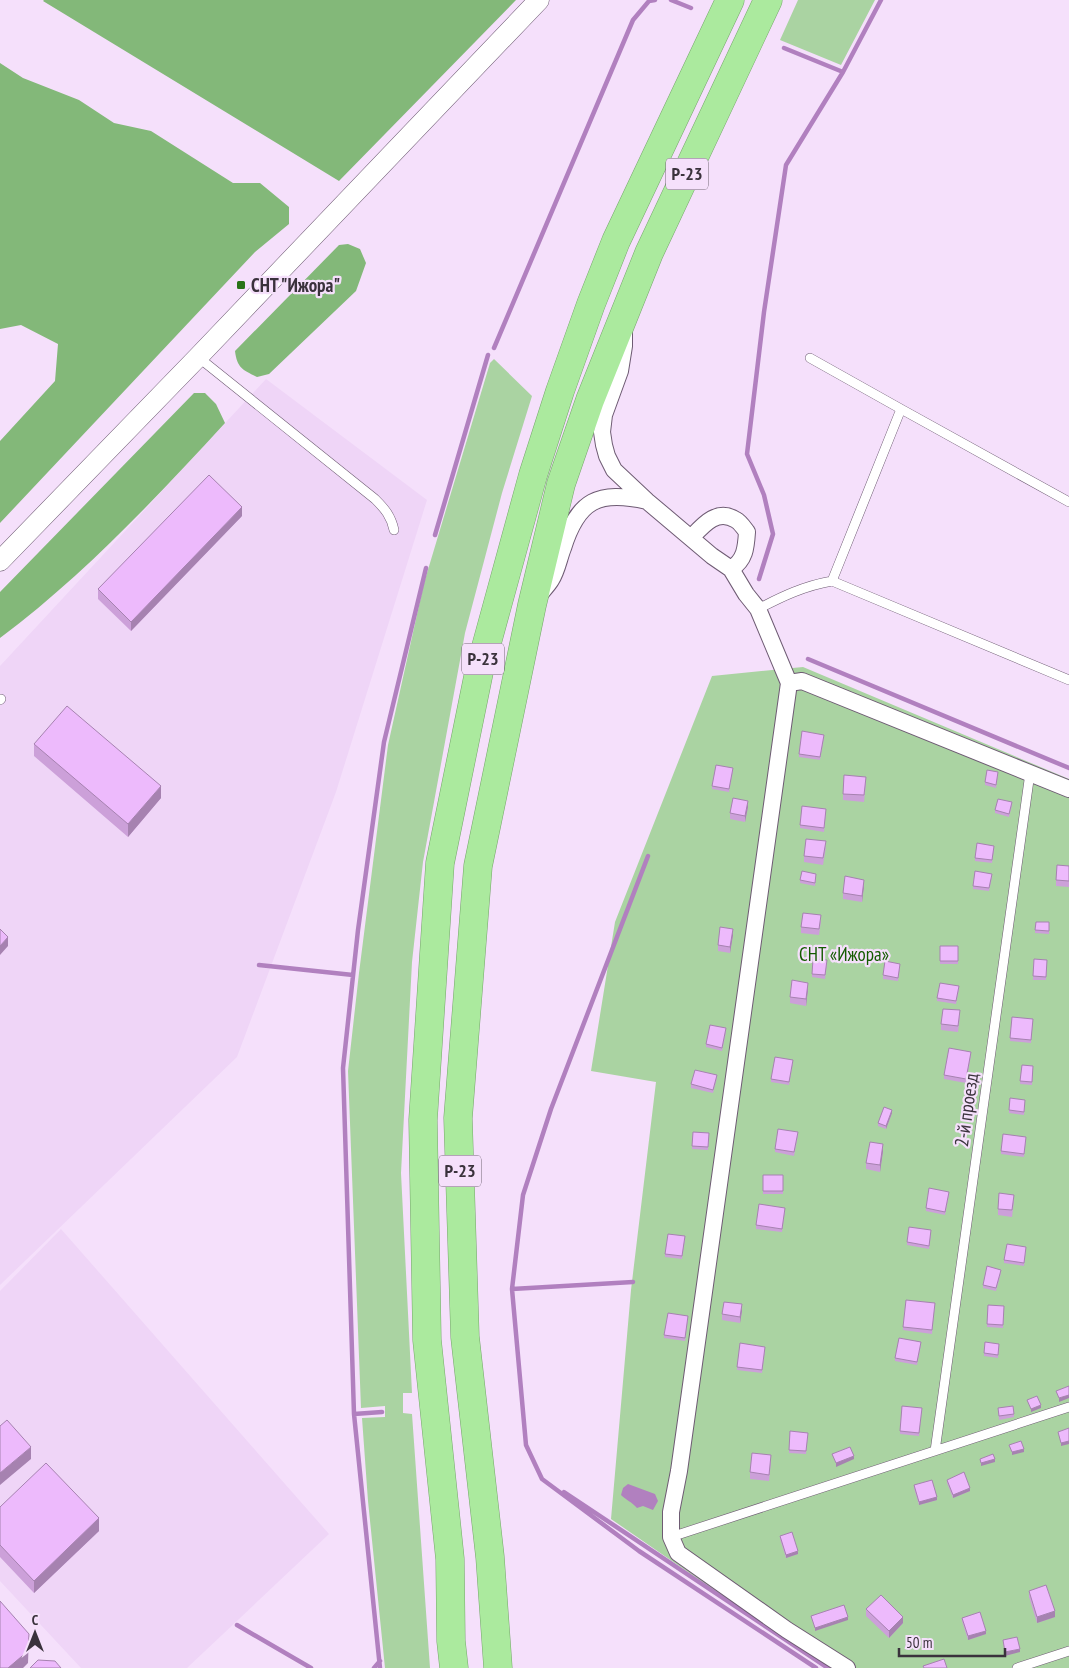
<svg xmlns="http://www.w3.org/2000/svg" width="1069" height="1668" font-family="'PT Sans Narrow',sans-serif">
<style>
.built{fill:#efd5f7}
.green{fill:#aad3a2}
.forest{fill:#83b879}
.water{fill:#b180bf}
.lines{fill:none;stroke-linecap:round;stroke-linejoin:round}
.stream{stroke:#b180bf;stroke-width:4.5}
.service-casing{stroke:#6e5b73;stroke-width:10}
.minor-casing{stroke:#6e5b73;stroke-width:18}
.tertiary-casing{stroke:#6e5b73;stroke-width:21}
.trunk-casing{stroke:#76a66c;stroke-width:29}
.service{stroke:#fff;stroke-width:9}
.minor{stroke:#fff;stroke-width:16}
.tertiary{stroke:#fff;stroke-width:20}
.trunk{stroke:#abea9e;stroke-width:28}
.wall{fill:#cca0d9}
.shaded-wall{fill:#a682b0}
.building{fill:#edbafc;stroke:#a682b0}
.poi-dot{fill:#297318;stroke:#f5e0fb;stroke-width:2}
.labels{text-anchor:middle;stroke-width:4.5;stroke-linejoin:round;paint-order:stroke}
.shield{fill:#f5e0fb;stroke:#726675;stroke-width:1}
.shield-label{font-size:18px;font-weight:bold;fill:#3a323c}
.poi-label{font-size:19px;font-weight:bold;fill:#3a323c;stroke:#f5e0fb;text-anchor:start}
.park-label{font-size:19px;fill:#135b00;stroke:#f5e0fb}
.street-label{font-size:19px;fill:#3a323c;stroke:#f5e0fb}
</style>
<rect width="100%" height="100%" fill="#f5e0fb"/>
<path class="built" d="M266,379L427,500L336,792L237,1057L0,1285V666Z
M61,1229L329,1534L187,1668H81L0,1581V1291Z"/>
<path class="green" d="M798,0H875L841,65L780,40Z
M494,359L532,396L502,493L465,633L423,862L412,962L401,1173L412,1393H403V1413L412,1414L430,1668H385L368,1501L362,1418L385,1417V1406L361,1408L348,1071L359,973L388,745L424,583L490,363Z
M803,667L1069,779V1668H827L611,1519L631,1290L656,1082L591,1071L615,922L712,676Z"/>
<path class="forest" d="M44,0H516L339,181L43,1Z
M0,63L23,78L79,100L114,123L151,131L233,183H260L289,207V224L255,252L0,523V441L55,381L58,344L21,325L0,329Z
M348,244L360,249L366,263L356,291L269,374L257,377C243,370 237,368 235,351L339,245Z
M194,393H205L216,404L225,423C155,499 83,576 0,638V592Z"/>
<path class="water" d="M628,1484L655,1494L658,1501L653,1510L643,1506L637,1508C632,1502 626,1500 621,1495L623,1488Z"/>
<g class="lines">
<path class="stream" d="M671,0L691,8
M784,48L843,72L881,0
M494,348L633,20L649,1L655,0
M435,535L488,355
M759,579L773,534L764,495L747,454L764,312L786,165L843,72
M808,659L1069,768
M259,965L353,975
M633,1282L512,1289L523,1195L551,1109L648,856
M512,1289L526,1445L542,1479L639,1551L816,1668
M354,1414L382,1412
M564,1492L828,1668
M237,1625L311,1668
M374,1668L380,1661
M380,1668L354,1414L343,1068L358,930L384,742L426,568"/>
<g class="service-casing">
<path id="service" d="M198,357L375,499C385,509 391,516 394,530
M810,358L901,409
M832,581L1069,680
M758,609C783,596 804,586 832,581L901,409L1069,502
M0,700L1,699
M935,1451L1030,773
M671,1537L1069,1407
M1017,1668L1069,1651"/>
</g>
<g class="minor-casing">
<path id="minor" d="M624,334V346L620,371L604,415L602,432L604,445L607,456L614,470L647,501L712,556L731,569L746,594L758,609L789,683L679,1471L671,1512V1537L678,1553L787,1630L847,1668
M691,538C703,525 717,508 736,520C740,522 744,528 747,532C746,548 745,560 731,569
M539,595C543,590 548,585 551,580C557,571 559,558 563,548C578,500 598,490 647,501
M789,683L802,681L1069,789"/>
</g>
<g class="tertiary-casing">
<path id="tertiary" d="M0,561L198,357L539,0"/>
</g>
<g class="trunk-casing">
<path id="trunk" d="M454,1668L451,1641L450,1559L427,1340L423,1120L440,863L479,672L533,475L560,391L591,304L616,241L730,0
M498,1668L490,1557L465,1337L458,1118L478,866L532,605L561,484L590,400L649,253L768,0"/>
</g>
<use href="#service" class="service"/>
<use href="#minor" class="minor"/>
<use href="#tertiary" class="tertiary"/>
<use href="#trunk" class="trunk"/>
</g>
<path class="wall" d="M242,516L131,631L98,599V589Z
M824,738L820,760L799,757V754Z
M34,744L161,798L128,837L34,756Z
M733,771L729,792L712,789V786Z
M998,775L996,788L985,785V782Z
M866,783L864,802L843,800V794Z
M1012,805L1009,817L995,813V810Z
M748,807L745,822L730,819V813Z
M826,812L824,832L800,828V825Z
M826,847L823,865L804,862V856Z
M994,849L992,863L975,861V858Z
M1069,866V887L1056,886V880Z
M816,877L815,886L800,883V880Z
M992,877L989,891L973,889V886Z
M864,886L862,902L843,899V893Z
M821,921L819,935L801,933V927Z
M1036,922H1049V934L1035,933Z
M733,935L730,953L718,951V945Z
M940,946H958V964H940Z
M1034,959L1047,960L1046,980H1033Z
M827,963L825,979L812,977V974Z
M900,967L898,981L883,979V975Z
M808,989L806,1006L790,1003V997Z
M959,989L956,1004L937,1001V998Z
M960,1016L958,1032L941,1030V1024Z
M1012,1017L1033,1019L1031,1043L1010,1041Z
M726,1032L722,1051L706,1047V1044Z
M971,1055L966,1083L944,1079V1075Z
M793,1063L789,1085L771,1082V1079Z
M1022,1065L1033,1066L1032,1085L1020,1084Z
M717,1078L713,1093L691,1088V1084Z
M1025,1103L1024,1115L1009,1113V1110Z
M892,1113L886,1129L878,1126V1123Z
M693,1132L709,1133L708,1150L692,1149Z
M798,1135L794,1156L775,1152V1149Z
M1026,1140L1024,1157L1001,1154V1151Z
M883,1151L880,1172L866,1169V1163Z
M763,1175H783V1194H763Z
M949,1195L945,1215L926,1211V1208Z
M1014,1201L1012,1217L998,1215V1209Z
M785,1211L782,1232L756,1229V1225Z
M931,1234L929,1249L907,1245V1242Z
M685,1239L682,1259L665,1257V1254Z
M1026,1250L1024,1266L1004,1263V1260Z
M1001,1273L996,1291L983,1288V1285Z
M935,1303L932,1334L903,1330V1327Z
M988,1305L1004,1306L1003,1328L987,1327Z
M742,1311L740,1323L722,1320V1314Z
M688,1319L685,1341L664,1338V1335Z
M999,1344L998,1358L984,1356V1353Z
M921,1345L917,1365L895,1361V1358Z
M765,1350L762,1373L737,1370V1367Z
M922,1408L919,1436L900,1434V1431Z
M998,1408L1014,1414V1417L999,1420Z
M790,1431L808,1433L806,1454L789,1453Z
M771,1462L769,1481L750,1479V1472Z
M947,1480L970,1491L953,1498L947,1483Z
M914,1485L937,1500L919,1505L914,1488Z
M0,1507L99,1531L34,1593L0,1557Z
M780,1536L798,1554L786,1558L780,1539Z
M1029,1591L1055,1617L1037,1623L1029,1597Z
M866,1609L903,1623L889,1638L866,1616Z
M962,1618L986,1634L968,1640L962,1621Z"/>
<path class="shaded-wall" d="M242,507V516L131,631V622Z
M161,786V798L128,837V824Z
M748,801V807L745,822V816Z
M864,880V886L862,902V896Z
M733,929V935L730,953V947Z
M8,937V946L0,955V946Z
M808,983V989L806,1006V999Z
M892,1110V1113L886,1129V1126Z
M883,1144V1151L880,1172V1165Z
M742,1304V1311L740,1323V1317Z
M1069,1395V1398L1059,1402V1398Z
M1041,1405V1408L1031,1412V1409Z
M1069,1441V1444L1061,1446V1443Z
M31,1447V1459L0,1485V1473Z
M1024,1449V1452L1012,1455V1452Z
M854,1456V1459L836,1467V1463Z
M995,1459V1462L981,1466V1463Z
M970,1488V1491L953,1498V1495Z
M937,1497V1500L919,1505V1502Z
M99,1518V1531L34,1593V1581Z
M798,1551V1554L786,1558V1555Z
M1055,1611V1617L1037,1623V1617Z
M848,1617V1620L815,1631V1628Z
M903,1617V1623L889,1638V1631Z
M986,1631V1634L968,1640V1636Z
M29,1634L28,1663L23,1668H8Z
M1020,1649V1652L1005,1656V1652Z"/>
<path class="building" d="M209,475L242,507L131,622L98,589Z
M67,706L161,786L128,824L34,744Z
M802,731L824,735L820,757L799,754Z
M716,765L733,768L729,789L712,786Z
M987,770L998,772L996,785L985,782Z
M844,775L866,777L864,795L843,794Z
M733,798L748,801L745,816L730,813Z
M998,799L1012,802L1009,814L995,810Z
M802,806L826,809L824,828L800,825Z
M806,839L826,841L823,858L804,856Z
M977,843L994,846L992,860L975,858Z
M1057,865L1069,866V881L1056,880Z
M802,871L816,874L815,883L800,880Z
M975,871L992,874L989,888L973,886Z
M845,876L864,880L862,896L843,893Z
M803,913L821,915L819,929L801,927Z
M1036,922H1049V931L1035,930Z
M720,927L733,929L730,947L718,945Z
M0,929L8,937L0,946Z
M940,946H958V961H940Z
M813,959L827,960L825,975L812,974Z
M1034,959L1047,960L1046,977L1033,976Z
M885,961L900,964L898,978L883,975Z
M792,980L808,983L806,999L790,997Z
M940,983L959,986L956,1001L937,998Z
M943,1009L960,1010L958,1026L941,1024Z
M1012,1017L1033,1019L1031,1040L1010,1038Z
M710,1025L726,1028L722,1048L706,1044Z
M949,1048L971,1052L966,1079L944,1075Z
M775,1057L793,1060L789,1082L771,1079Z
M1022,1065L1033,1066L1032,1082L1020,1081Z
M695,1070L717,1075L713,1090L691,1084Z
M1010,1098L1025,1100L1024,1112L1009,1110Z
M884,1107L892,1110L886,1126L878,1123Z
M778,1129L798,1132L794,1152L775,1149Z
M693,1132L709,1133L708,1147L692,1146Z
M1003,1134L1026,1137L1024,1154L1001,1151Z
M870,1142L883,1144L880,1165L866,1163Z
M763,1175H783V1191H763Z
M929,1188L949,1192L945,1212L926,1208Z
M999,1193L1014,1195L1012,1210L998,1209Z
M759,1204L785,1208L782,1229L756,1225Z
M909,1227L931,1230L929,1246L907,1242Z
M668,1234L685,1236L682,1256L665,1254Z
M1007,1244L1026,1247L1024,1263L1004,1260Z
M987,1266L1001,1270L996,1288L983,1285Z
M906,1300L935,1303L932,1330L903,1327Z
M724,1302L742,1304L740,1317L722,1314Z
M988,1305L1004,1306L1003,1325L987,1324Z
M668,1313L688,1316L685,1338L664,1335Z
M899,1338L921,1342L917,1362L895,1358Z
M985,1342L999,1344L998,1355L984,1353Z
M740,1343L765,1347L762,1370L737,1367Z
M1069,1386V1395L1059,1398L1056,1391Z
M1037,1396L1041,1405L1031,1409L1027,1400Z
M902,1406L922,1408L919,1433L900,1431Z
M1013,1406L1014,1414L999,1416L998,1408Z
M7,1420L31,1447L0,1473V1426Z
M1069,1428V1441L1061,1443L1058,1432Z
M790,1431L808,1433L806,1451L789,1450Z
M1021,1441L1024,1449L1012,1452L1009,1445Z
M850,1447L854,1456L836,1463L832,1454Z
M752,1453L771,1455L769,1475L750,1472Z
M993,1454L995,1459L981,1463L980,1459Z
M46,1463L99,1518L34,1581L0,1545V1507Z
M964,1472L970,1488L953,1495L947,1480Z
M932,1480L937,1497L919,1502L914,1485Z
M792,1532L798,1551L786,1555L780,1536Z
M1046,1585L1055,1611L1037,1617L1029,1591Z
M881,1595L903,1617L889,1631L866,1609Z
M0,1601L29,1634L28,1651L8,1668H0Z
M844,1605L848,1617L815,1628L811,1616Z
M980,1612L986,1631L968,1636L962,1618Z
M1017,1637L1020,1649L1005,1652L1003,1640Z
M944,1659L947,1668H924L923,1666Z
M38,1660L55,1661L61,1668H30Z"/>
<rect class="poi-dot" x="236" y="280" width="10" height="10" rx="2.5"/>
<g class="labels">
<g class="shield">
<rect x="666" y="158.5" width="42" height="31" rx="4"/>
<rect x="462" y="643.5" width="42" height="31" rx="4"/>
<rect x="439" y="1155.5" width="42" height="31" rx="4"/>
</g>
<g class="shield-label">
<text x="687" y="180">Р-23</text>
<text x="483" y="665">Р-23</text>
<text x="460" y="1177">Р-23</text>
</g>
<g class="poi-label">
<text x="251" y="292">СНТ "Ижора"</text>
</g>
<g class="park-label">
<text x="844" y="961">СНТ «Ижора»</text>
</g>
<g class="street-label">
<text transform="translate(966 1110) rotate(-82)" y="7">2-й проезд</text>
</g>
</g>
<g transform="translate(35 1633)" stroke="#f5e0fb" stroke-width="4" paint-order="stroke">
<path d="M0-4L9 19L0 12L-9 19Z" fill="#3a323c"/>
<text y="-8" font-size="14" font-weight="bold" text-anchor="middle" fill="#3a323c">С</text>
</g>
<path d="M899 1648v8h106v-8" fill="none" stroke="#3a323c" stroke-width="2.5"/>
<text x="906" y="1648" font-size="15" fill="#3a323c" stroke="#f5e0fb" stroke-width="4" paint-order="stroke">50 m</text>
</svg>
